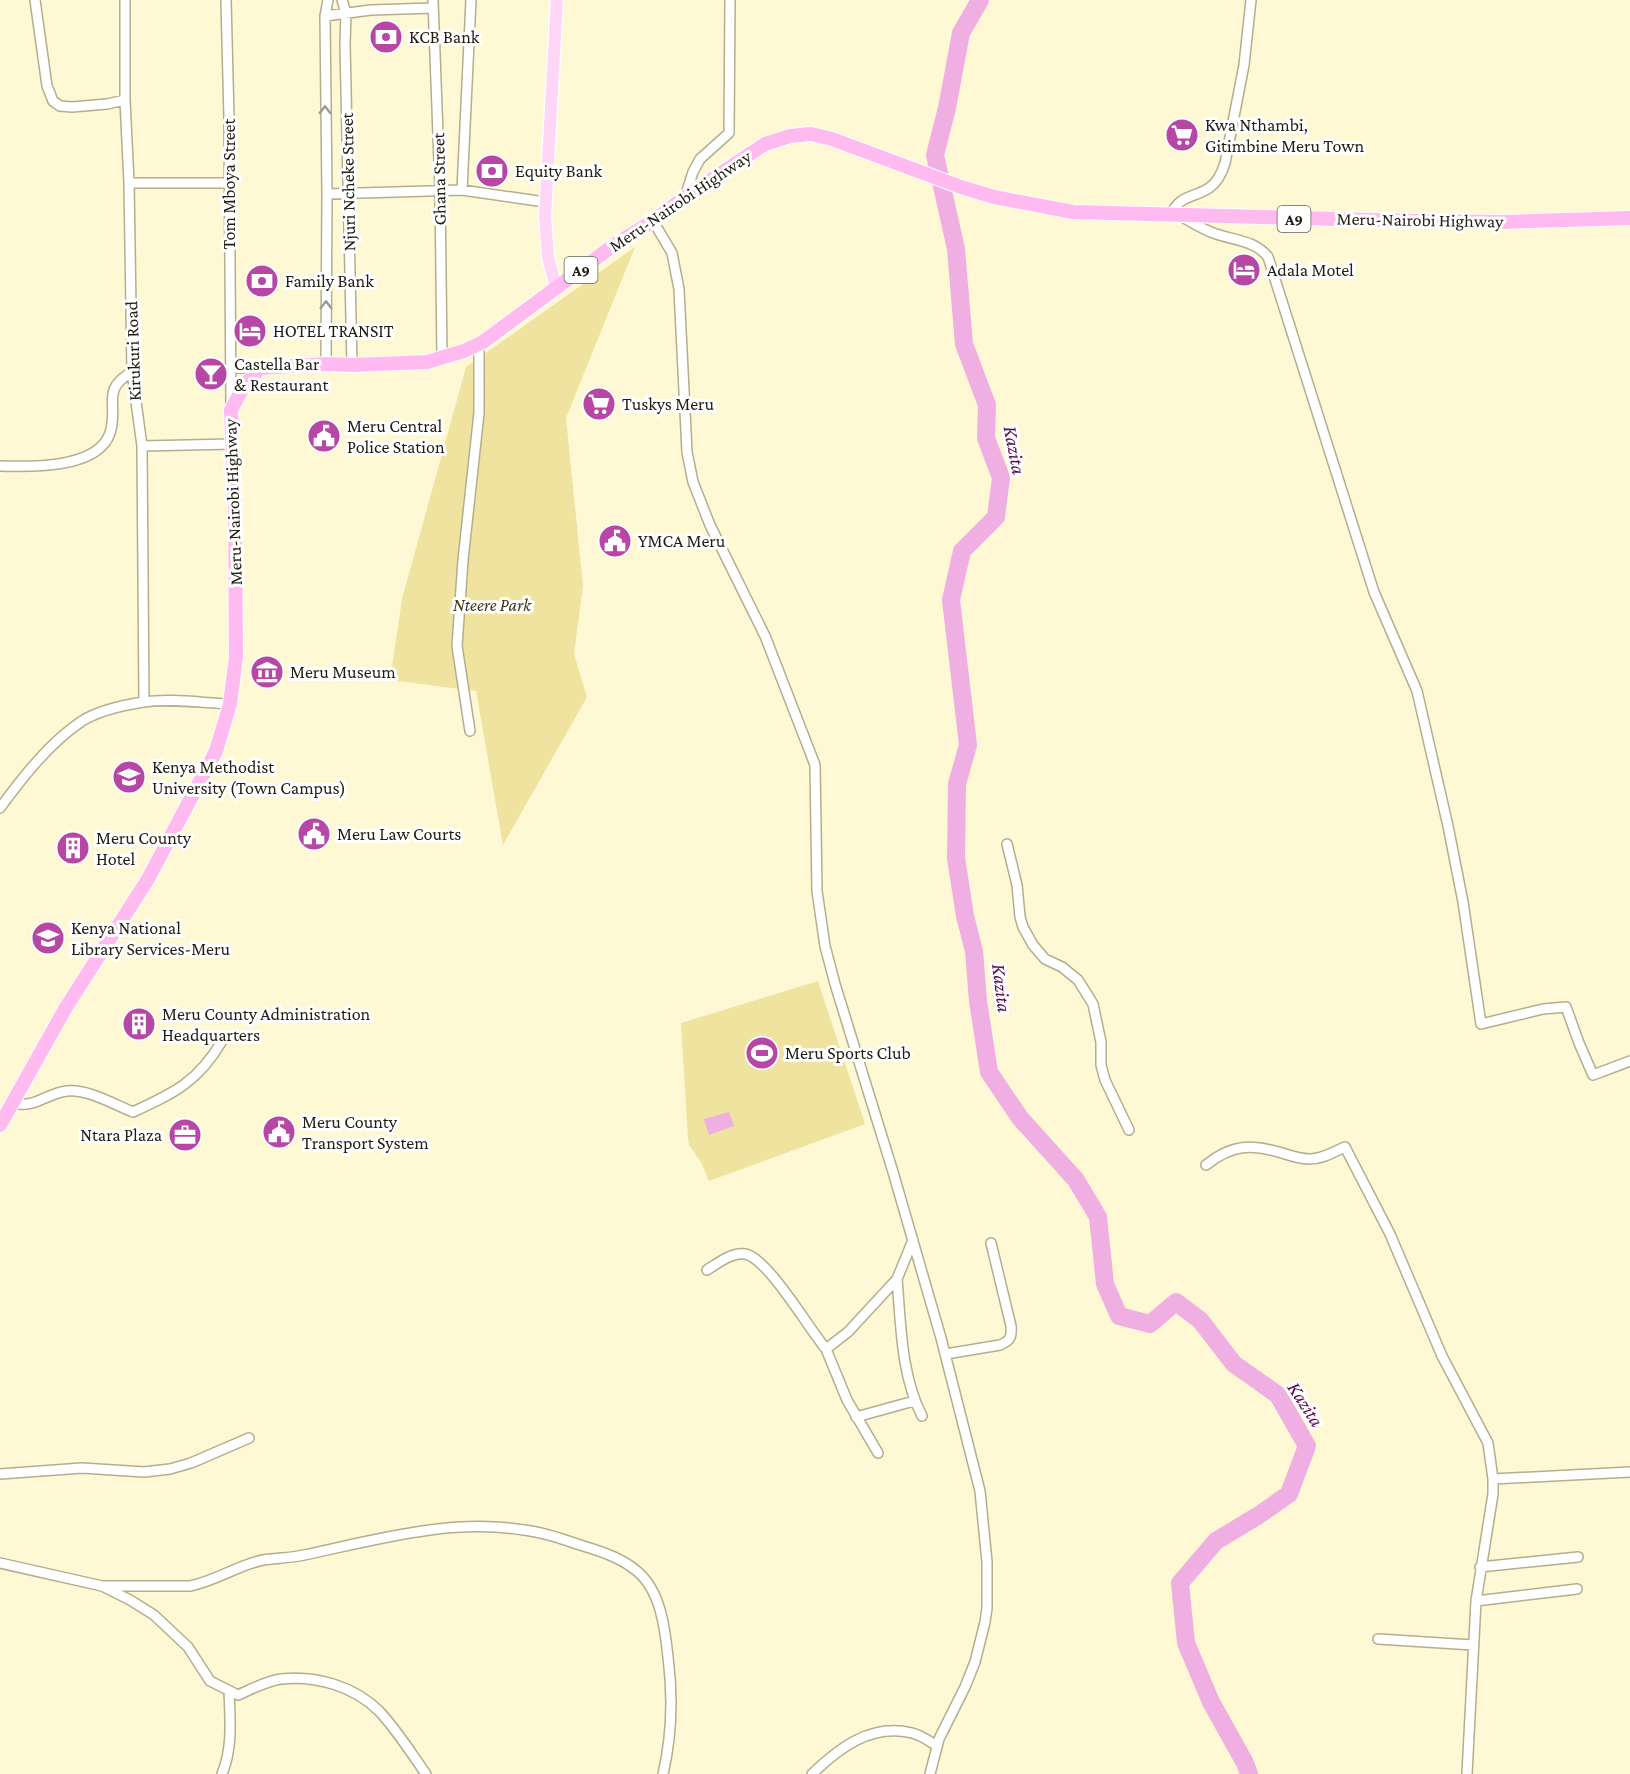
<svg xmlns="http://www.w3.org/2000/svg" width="1630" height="1774" font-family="'Crimson Pro',serif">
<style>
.green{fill:#efe39f}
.water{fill:#f0afe2}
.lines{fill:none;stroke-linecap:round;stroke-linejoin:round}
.river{stroke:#f0afe2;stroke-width:18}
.minor-casing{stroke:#b4ae8e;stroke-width:12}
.major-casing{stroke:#fff;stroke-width:15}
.highway-casing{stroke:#fff;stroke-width:16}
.minor{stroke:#fff;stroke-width:9}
.major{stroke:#ffd6f6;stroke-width:12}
.highway{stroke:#ffbaf0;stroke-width:14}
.oneway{stroke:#9b9a94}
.labels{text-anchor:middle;stroke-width:6;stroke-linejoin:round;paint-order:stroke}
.shield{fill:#fff;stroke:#646259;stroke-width:1.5}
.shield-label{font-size:16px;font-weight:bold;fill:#211e12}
.poi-label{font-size:18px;fill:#211e12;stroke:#fff;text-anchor:start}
.street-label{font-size:18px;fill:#211e12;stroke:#fff}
.park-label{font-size:18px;font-style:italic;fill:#3f3816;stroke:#fff}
.water-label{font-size:20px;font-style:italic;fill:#570b4d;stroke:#fff}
</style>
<rect width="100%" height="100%" fill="#fef8d5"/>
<path class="green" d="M635,247L566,418L583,586L574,654L587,697L503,845L476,691L390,680L402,599L466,367Z
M818,981L865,1124L709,1181L701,1162L689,1145L688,1139L681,1023Z"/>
<path class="water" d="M729,1112L734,1126L709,1135L704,1119Z"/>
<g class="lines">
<path class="river" d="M980,0L961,33L947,108L935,155L956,249L964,344L987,405L986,438L1001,478L996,517L962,551L951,600L968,745L957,784L956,858L965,916L974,951L978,1001L989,1072L1020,1118L1076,1180L1098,1217L1105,1284L1119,1316L1150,1324L1176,1302L1200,1320L1234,1364L1278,1395L1307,1446L1289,1494L1259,1515L1216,1541L1180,1583L1186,1643L1211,1702L1245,1763L1249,1774"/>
<g class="minor-casing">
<path id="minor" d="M35,0L47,86L53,101L60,106L72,107L107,104L125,100
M125,0V100L129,183L132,372L142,446L144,702
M226,0L229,118L231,409
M342,0L346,13L345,44L352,365
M433,0L440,189L442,358
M325,16L371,10L433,8
M129,183H228
M462,190L471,0
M327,194L462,190L545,202
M685,197L693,172L700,159L729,133L730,0
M1170,216C1180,194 1192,199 1209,188C1218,182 1222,173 1225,163L1244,65L1251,0
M1181,216C1193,223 1203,230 1216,234C1234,240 1256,241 1268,257L1374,592L1417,691L1448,826L1463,902L1481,1024L1543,1009L1566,1007L1579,1043L1593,1075L1630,1061
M653,221L672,253L679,289L687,452L693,482L710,525L765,636L815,765L817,891L825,946L835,984L893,1172L941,1338L980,1491L987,1562V1608L985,1622L975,1662L965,1687L939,1739L930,1774
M326,364L327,194L325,16L328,0
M230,368H260
M142,446L232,444
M0,466C30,467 98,469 110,433C119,405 100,390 132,372
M470,731L457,646L463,560L479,413V343
M0,808C23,777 49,743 82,721C98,711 124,705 143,702C171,698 202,703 230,704
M1007,844L1017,885L1020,917L1023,927L1033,945L1045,959L1062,967L1078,980L1093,1004L1101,1042V1065L1105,1080L1129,1130
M14,1103C34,1109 47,1093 67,1091C88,1089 113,1104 133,1112C174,1093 198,1082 222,1041
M1206,1165C1232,1144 1251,1144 1282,1153C1291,1156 1300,1159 1310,1159C1323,1159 1333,1152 1345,1147L1390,1234L1442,1356L1488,1443L1493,1479V1494L1476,1601L1467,1774
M707,1270C718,1263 732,1252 745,1254C767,1257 809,1329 826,1349
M897,1279C901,1325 901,1375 922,1416
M946,1354L1000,1345C1010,1341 1012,1337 1011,1326L991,1243
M856,1417L914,1401
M878,1453L847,1400L826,1349L848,1332L897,1279L913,1240
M0,1474L82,1468L144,1472L170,1469L191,1463L249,1438
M1493,1479L1630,1472
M0,1563L102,1586L130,1600L154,1615L188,1647L210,1681L238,1695C252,1689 266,1681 281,1679C315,1675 354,1686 379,1711C397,1730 411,1753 426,1774
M1480,1567L1578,1557
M102,1586H190C216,1581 238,1565 263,1560C277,1558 290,1558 304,1555C375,1540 450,1518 524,1530C542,1532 560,1538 577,1544C599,1551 621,1557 638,1572C661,1592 665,1629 668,1657C673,1696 672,1735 663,1774
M1476,1601L1577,1589
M1378,1639L1473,1645
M222,1774C233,1747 230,1719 229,1691
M812,1774C839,1748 871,1723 912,1733C921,1735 929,1741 937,1746"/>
</g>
<g class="major-casing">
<path id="major" d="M556,288L548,257L545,216L557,0"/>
</g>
<g class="highway-casing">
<path id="highway" d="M0,1125L65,1009L148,879L216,751L230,704L236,657L235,507L231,410L244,386L260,368L326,364L352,365L427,362L464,351L483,342L614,245L653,221L685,197L765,144L790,136L811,134L832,139L961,187L994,197L1073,212L1413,221L1502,222L1630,218"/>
</g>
<use href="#minor" class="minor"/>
<use href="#major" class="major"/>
<use href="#highway" class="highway"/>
</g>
<defs><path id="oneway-chevron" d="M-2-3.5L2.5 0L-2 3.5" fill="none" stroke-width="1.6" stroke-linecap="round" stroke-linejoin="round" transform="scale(1.5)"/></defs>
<g class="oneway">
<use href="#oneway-chevron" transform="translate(325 110) rotate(-90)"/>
<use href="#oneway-chevron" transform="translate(326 305) rotate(-89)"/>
</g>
<defs>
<g id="bank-disc" transform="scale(1.725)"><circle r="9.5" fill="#b647a4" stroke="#fff"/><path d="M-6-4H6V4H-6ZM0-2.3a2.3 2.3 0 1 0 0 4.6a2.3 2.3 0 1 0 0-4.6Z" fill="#fff"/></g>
<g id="supermarket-disc" transform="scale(1.725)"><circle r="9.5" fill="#b647a4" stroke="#fff"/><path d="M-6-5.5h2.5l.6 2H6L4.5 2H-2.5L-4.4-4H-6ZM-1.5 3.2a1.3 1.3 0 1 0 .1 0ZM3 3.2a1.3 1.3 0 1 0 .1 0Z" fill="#fff"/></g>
<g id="hotel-disc" transform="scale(1.725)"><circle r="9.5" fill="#b647a4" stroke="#fff"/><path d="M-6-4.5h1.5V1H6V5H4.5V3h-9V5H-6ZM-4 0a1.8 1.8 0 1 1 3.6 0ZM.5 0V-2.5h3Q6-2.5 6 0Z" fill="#fff"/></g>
<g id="bar-disc" transform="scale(1.725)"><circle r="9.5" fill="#b647a4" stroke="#fff"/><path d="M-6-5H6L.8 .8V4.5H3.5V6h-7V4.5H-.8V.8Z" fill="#fff"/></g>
<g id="civic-disc" transform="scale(1.725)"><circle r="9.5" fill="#b647a4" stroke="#fff"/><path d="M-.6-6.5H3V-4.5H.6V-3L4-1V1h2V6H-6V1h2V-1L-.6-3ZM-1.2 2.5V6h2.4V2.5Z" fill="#fff"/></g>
<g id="museum-disc" transform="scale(1.725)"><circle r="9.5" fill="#b647a4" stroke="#fff"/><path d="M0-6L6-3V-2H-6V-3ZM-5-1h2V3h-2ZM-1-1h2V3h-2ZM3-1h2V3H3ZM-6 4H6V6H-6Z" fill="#fff"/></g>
<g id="university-disc" transform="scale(1.725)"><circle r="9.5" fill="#b647a4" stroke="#fff"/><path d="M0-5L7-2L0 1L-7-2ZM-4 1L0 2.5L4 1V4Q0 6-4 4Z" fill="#fff"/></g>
<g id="building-disc" transform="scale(1.725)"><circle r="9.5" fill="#b647a4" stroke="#fff"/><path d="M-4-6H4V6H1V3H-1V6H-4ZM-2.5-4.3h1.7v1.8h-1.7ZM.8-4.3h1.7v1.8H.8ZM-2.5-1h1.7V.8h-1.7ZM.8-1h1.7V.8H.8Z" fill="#fff"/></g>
<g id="stadium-disc" transform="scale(1.725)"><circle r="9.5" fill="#b647a4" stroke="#fff"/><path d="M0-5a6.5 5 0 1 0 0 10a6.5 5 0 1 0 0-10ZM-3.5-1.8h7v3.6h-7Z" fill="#fff"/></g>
<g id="office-disc" transform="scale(1.725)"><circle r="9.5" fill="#b647a4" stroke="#fff"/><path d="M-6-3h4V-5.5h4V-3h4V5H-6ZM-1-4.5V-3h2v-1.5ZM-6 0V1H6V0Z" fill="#fff"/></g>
</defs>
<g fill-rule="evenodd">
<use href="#bank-disc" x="386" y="37"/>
<use href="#supermarket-disc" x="1182" y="135"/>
<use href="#bank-disc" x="492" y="171"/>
<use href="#hotel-disc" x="1244" y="270"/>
<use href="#bank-disc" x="262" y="281"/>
<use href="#hotel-disc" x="250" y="331"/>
<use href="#bar-disc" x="211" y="374"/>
<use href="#supermarket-disc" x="599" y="404"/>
<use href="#civic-disc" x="324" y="436"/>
<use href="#civic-disc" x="615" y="541"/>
<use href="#museum-disc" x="267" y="672"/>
<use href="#university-disc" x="129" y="777"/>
<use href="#civic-disc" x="314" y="834"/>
<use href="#building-disc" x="73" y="848"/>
<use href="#university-disc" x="48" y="938"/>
<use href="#building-disc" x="139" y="1024"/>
<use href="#stadium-disc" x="762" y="1053"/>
<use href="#civic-disc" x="279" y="1132"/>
<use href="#office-disc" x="185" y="1135"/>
</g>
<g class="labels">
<g class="shield">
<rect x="1277.5" y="206" width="33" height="26" rx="4.5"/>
<rect x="564.5" y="257" width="33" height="26" rx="4.5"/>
</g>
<g class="shield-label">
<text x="1294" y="225">A9</text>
<text x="581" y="276">A9</text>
</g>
<g class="poi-label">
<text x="409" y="43">KCB Bank</text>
<text x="1205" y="131">Kwa Nthambi,<tspan x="1205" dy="21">Gitimbine Meru Town</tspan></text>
<text x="515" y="177">Equity Bank</text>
<text x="1267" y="276">Adala Motel</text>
<text x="285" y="287">Family Bank</text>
<text x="273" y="337">HOTEL TRANSIT</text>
<text x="234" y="370">Castella Bar<tspan x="234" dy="21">&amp; Restaurant</tspan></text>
<text x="622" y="410">Tuskys Meru</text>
<text x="347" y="432">Meru Central<tspan x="347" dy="21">Police Station</tspan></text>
<text x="638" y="547">YMCA Meru</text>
<text x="290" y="678">Meru Museum</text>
<text x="152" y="773">Kenya Methodist<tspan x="152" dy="21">University (Town Campus)</tspan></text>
<text x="337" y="840">Meru Law Courts</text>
<text x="96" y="844">Meru County<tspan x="96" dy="21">Hotel</tspan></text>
<text x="71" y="934">Kenya National<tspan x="71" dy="21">Library Services-Meru</tspan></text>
<text x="162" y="1020">Meru County Administration<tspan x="162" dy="21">Headquarters</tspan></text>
<text x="785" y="1059">Meru Sports Club</text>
<text x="302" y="1128">Meru County<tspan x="302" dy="21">Transport System</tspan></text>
<text x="162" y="1141" text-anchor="end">Ntara Plaza</text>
</g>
<g class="street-label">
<text transform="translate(439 179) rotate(-91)" y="6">Ghana Street</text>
<text transform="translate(348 182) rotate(-91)" y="6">Njuri Ncheke Street</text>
<text transform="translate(229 184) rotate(-90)" y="6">Tom Mboya Street</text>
<text transform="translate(680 201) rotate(-34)" y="6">Meru-Nairobi Highway</text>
<text transform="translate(1420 220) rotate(1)" y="6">Meru-Nairobi Highway</text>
<text transform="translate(133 351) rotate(-92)" y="6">Kirukuri Road</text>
<text transform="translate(233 502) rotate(-92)" y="6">Meru-Nairobi Highway</text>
</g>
<g class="park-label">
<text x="492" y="611">Nteere Park</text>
</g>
<g class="water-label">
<text transform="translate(1015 450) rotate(79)" y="7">Kazita</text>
<text transform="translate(1002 988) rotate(83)" y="7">Kazita</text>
<text transform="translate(1306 1404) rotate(57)" y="7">Kazita</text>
</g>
</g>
</svg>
